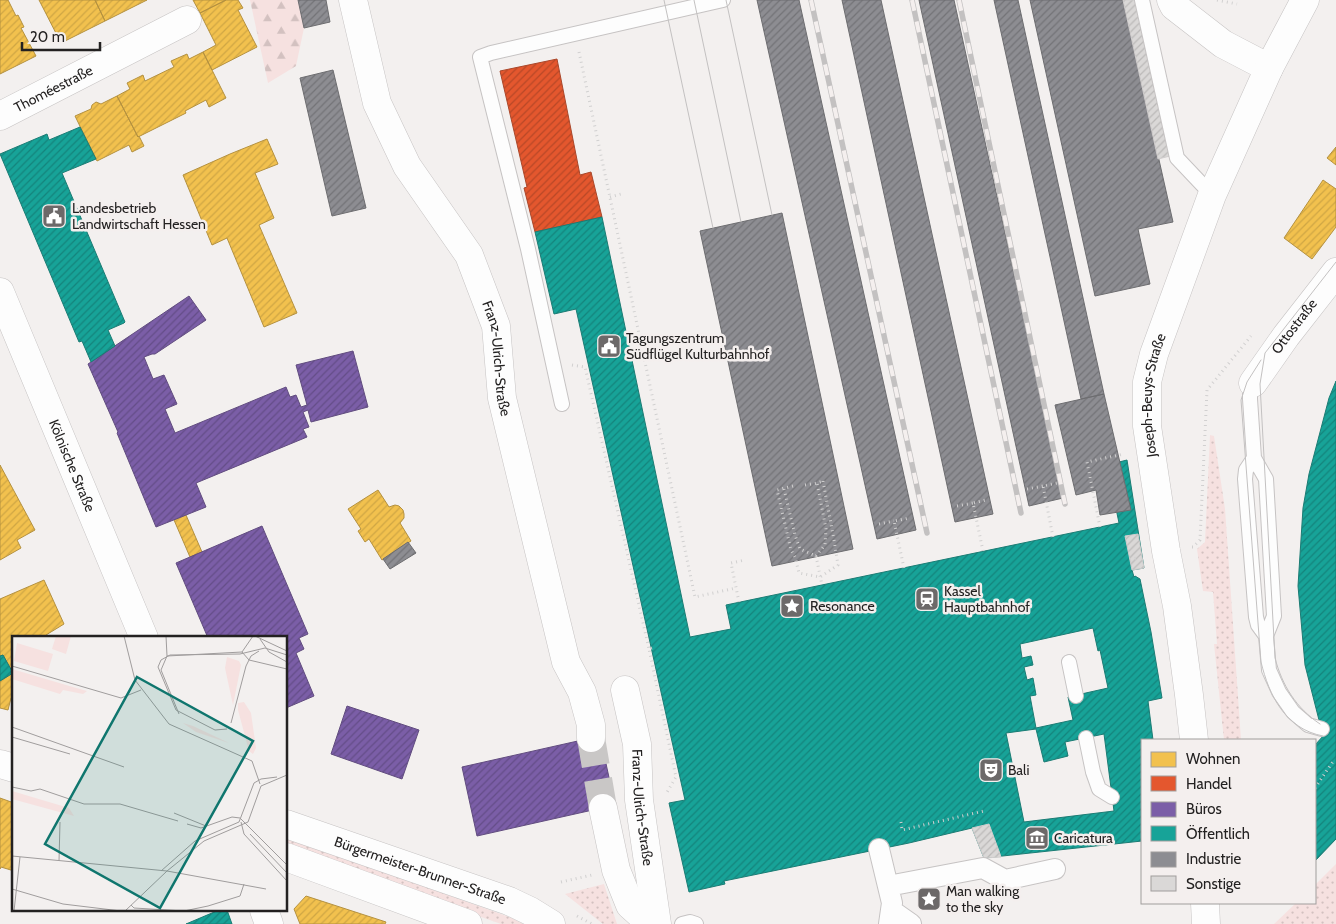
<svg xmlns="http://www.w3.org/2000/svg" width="1336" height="924" font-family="Cabin,sans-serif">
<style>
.grass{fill:url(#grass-dots)}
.forest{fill:url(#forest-firs)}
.homes{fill:url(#homes-hatch);stroke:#b49140}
.shops{fill:url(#shops-hatch);stroke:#aa472a}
.offices{fill:url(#offices-hatch);stroke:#614c7f}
.public{fill:url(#public-hatch);stroke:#1b7c74;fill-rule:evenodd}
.industry{fill:url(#industry-hatch);stroke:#6d6d70}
.building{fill:url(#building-hatch);stroke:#d0cdcd}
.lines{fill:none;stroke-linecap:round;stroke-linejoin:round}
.minor-tunnel{stroke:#c9c7c6;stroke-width:28;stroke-dasharray:28 14;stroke-linecap:butt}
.service-casing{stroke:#c6c3c3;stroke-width:16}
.pedestrian-casing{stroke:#c6c3c3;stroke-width:22}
.minor-casing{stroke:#c6c3c3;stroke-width:29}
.tertiary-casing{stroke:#c6c3c3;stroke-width:29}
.secondary-casing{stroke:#c6c3c3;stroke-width:29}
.path{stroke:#d1d0d0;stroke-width:3;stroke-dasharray:1 4;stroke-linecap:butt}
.service{stroke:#fdfdfd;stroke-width:14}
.pedestrian{stroke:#fdfdfd;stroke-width:20}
.minor{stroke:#fdfdfd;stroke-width:28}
.tertiary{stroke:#fdfdfd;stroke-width:28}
.secondary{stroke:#fdfdfd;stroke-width:28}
.tram{stroke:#c3c1c1;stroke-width:1}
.rail-casing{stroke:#c3c1c1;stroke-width:5.5}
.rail{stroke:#f4efee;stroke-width:4;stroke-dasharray:11;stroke-linecap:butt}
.labels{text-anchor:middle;stroke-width:5;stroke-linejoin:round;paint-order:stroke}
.street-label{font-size:14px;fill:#232121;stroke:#f4efee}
.poi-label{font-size:14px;fill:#232121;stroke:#f4efee;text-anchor:start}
.inset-road{fill:none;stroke:#a09d9d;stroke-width:1}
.view{fill:#0f766e;fill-opacity:0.15;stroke:#0f766e;stroke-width:2.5}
.inset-edge{fill:none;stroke:#232121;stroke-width:2.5}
</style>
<defs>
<pattern id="grass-dots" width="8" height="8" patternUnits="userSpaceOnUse" patternTransform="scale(1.25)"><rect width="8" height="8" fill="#f6e1e0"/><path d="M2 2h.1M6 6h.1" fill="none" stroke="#d3c1c0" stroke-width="1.8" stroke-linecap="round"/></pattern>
<pattern id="forest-firs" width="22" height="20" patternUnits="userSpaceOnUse" patternTransform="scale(1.25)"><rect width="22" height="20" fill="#f6e1e0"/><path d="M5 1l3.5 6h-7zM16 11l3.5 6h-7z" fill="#d3c1c0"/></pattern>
<pattern id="homes-hatch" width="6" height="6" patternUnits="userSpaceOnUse" patternTransform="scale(1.25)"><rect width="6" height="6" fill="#f2c14e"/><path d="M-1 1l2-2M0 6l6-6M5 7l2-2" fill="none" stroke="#cfa644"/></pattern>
<pattern id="shops-hatch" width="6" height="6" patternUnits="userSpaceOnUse" patternTransform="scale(1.25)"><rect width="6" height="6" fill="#e4572e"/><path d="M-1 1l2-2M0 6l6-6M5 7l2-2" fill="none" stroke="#b84827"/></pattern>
<pattern id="offices-hatch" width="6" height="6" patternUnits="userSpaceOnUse" patternTransform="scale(1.25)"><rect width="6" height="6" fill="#7b5ea7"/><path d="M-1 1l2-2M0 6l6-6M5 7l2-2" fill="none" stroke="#644d88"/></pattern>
<pattern id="public-hatch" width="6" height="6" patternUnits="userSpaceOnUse" patternTransform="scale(1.25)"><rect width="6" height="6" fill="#17a398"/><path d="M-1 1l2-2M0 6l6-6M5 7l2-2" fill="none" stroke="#14847c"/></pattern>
<pattern id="industry-hatch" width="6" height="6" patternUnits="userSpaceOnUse" patternTransform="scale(1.25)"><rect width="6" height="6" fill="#8d8d92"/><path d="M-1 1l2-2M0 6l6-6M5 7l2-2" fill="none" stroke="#737377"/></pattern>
<pattern id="building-hatch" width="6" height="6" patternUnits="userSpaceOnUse" patternTransform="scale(1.25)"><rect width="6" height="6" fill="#dad8d7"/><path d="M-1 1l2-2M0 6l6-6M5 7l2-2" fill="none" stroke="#bbb9b8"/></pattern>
</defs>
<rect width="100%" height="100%" fill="#f3f0ef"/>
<path class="grass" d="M1210,435L1214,436L1225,509L1241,740H1224L1214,644H1217L1213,592L1203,591L1197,549L1205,542Z
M286,837L512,918L523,924H501L286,848Z
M1336,864V924H1274L1296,903H1315V885Z
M604,884L617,924H603L565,894Z"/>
<path class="forest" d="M250,0H298L304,28L296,66L268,83Z"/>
<path class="homes" d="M0,0H8L16,16L18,15L24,27L21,28L36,56L0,74Z
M39,0H95L105,21L61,43Z
M95,0H147L105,21Z
M193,0H226L200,13Z
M226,0H238L243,8L238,10L257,47L212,70L203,52L216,45L200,13Z
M203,52L226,98L209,107L206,100L185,111L186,113L138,137L117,96L130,89L127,83L143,75L145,81L174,67L171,61L187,54L189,59Z
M117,96L138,137L139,136L144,146L132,152L129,145L97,161L75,116L91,109L92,105L96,102L101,104Z
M267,139L278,164L255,173L274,218L259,225L297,313L264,327L227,238L212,245L183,175L230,154Z
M1336,147V165L1327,158Z
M1323,180L1336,189V227L1312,259L1284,238Z
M0,465L35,530L17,540L21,548L0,560Z
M378,490L389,507L395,505L399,506L403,510L404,514V518L400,523L411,541L382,560L369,539L365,542L358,531L361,529L348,509Z
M186,515L202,552L190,557L174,520Z
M44,580L64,624L46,635L48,638H14L13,673L3,655L0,656V599Z
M13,673L14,697L11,698L8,710L0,708V681Z
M0,798L14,803V871L1,867L0,869Z
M306,896L386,922L385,924H300L294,909Z"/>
<path class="shops" d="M557,59L580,175L591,172L602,217L535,232L524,188L527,187L500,71Z"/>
<path class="offices" d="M189,296L206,320L155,354H152L144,357L153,379L164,375L177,404L165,409L175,433L286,387L290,397L296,395L301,407L307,405L296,365L353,351L368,407L311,422L308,410L303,412L309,427L303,429L307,437L196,483L206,507L156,527L117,433L118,432L88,364Z
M262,526L308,634L299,638L304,649L296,653L314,696L286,708V638H208L176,563Z
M347,706L419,730L402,779L331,754Z
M600,736L615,805L477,836L462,767Z"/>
<path class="public" d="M80,127L96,159L62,173L125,322L124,323L108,330L115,346L91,362L82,341L79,342L0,154L47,134L49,140Z
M602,217L690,637L731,629L726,605L1119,523L1107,465L1127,460L1144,568L1132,570L1134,577L1135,576L1140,579L1151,632L1162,698L1148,701L1153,740H1142V841L984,858L972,828L909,843L724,881L725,884L689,892L669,803L685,800L576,309L554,314L535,232ZM1093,628L1098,651L1100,650L1108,688L1068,697L1073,720L1036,728L1030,696L1036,695L1033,678L1027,680L1024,667L1033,665L1031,656L1022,658L1020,644ZM1036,729L1044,762L1068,756L1065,742L1104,734L1114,811L1024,822L1006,733Z
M1336,381V839L1315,861V745L1324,735L1320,724L1305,665L1298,586L1303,508L1309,474L1329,398Z
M3,655L13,673L0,681V656Z
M219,910H227L232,924H186Z"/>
<path class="industry" d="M298,0H326L330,22L304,28Z
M757,0H799L916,530L877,539Z
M842,0H881L993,514L955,522Z
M919,0H954L1063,498L1029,506Z
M994,0H1018L1104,394L1081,399Z
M1030,0H1123L1173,222L1138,229L1150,284L1095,296Z
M333,70L366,208L332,216L300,78Z
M782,213L853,549L772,566L700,231Z
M1104,394L1131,510L1100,515L1096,490L1076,495L1055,405Z
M408,542L416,553L390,569L383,559Z"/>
<path class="building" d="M1123,0H1136L1170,156L1158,159Z
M1138,534L1144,568L1132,570L1125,536Z
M989,824L999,851L1001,857L984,858L972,828Z"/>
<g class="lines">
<path class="minor-tunnel" d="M591,738L603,808"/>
<g class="service-casing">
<path id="service" d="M1142,0L1177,158L1212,195
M1253,383L1250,392V399L1254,458L1266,479L1274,616L1266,636L1269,670L1279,692L1293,712L1308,725L1322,729
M562,404L528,249L480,57L491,53L723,0
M1254,458L1246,470L1245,479L1256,617L1258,625L1266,636
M1069,662L1076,696
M1086,738L1093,772L1099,789L1112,797
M682,924L690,922L696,924"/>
</g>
<g class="pedestrian-casing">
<path id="pedestrian" d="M879,849L892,903L889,924
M888,886L983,868L1005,880L1055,869
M891,910L911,924"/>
</g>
<g class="minor-casing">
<g id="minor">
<path id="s1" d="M353,0L377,103L407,166L469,255L496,326L502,398L566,662L582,692L591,725V738"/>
<path d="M1171,0L1174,6L1223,44L1269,68"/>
<path id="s2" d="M0,116L187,20"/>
<path id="s3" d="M1253,383L1286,336L1336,272"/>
<path id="s4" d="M625,690L637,744L639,800L657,924"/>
<path id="s5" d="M1194,740L1189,695L1177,606L1166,551L1147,426V382L1154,354L1212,195L1269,68L1305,0"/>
<path d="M603,808L616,870L630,905L651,924"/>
<path d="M1205,903L1206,924"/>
<path d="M264,910L269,924"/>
</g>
</g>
<g class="tertiary-casing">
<path id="tertiary" d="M0,764L14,768"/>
</g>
<g class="secondary-casing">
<g id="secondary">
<path id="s6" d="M0,292L144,638"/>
<path id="s7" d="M286,824L509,901L530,911L551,924"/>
<path d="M286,857L468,924"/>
</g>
</g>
<path class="path" d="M1217,0L1237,4
M579,52L695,597L736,588
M610,197L621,194
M572,365L585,367L649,649
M805,485L817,483
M793,486L777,490L791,550L795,557L799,573L820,577L838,565L834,540L823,481L826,480
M784,489L795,535L800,549L816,556
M1027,489L1043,486
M957,506L973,503
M879,524L894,521
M1100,527L1087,462L1124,454
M1053,537L1043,486L1057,483
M1192,547H1193L1200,540L1207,390L1251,336
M983,551L973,503L986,500
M816,556L825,545L826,529L817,483L823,481
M816,556L822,585
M1130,560L1139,557
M904,568L894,521L910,518
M739,602L731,563L745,560
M652,648L649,649L676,777L666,794
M1315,788L1334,760
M901,822L902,830L984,811
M561,882L592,875
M577,916L592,924"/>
<use href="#service" class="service"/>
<use href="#pedestrian" class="pedestrian"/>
<use href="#minor" class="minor"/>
<use href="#tertiary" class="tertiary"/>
<use href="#secondary" class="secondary"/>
<path class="tram" d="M664,0L713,228
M694,0L741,222
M726,0L772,215
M1261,360L1247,382L1241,400L1261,662C1269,695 1285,729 1323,736
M1320,724C1296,708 1282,685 1275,658L1260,384L1265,353L1336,262"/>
<g class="rail-casing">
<path id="rail" d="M811,0L927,533
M912,0L1021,513
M959,0L1065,504"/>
</g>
<use href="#rail" class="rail"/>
</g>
<defs>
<g id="civic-square" transform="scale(1.25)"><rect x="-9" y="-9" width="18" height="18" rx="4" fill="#6c6969" stroke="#f4efee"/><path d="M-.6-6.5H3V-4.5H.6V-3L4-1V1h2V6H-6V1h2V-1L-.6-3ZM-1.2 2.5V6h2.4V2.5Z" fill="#fff"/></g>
<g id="station-square" transform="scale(1.25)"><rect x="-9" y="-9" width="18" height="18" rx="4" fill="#6c6969" stroke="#f4efee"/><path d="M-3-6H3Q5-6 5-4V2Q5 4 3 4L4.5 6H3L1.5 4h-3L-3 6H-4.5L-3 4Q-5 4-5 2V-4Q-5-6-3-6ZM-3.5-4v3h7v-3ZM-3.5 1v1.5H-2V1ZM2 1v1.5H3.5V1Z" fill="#fff"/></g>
<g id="sight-square" transform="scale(1.25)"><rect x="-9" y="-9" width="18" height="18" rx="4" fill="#6c6969" stroke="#f4efee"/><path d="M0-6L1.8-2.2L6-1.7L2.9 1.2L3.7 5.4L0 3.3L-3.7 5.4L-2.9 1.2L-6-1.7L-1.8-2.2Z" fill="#fff"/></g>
<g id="theatre-square" transform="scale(1.25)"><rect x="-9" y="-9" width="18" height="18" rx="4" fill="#6c6969" stroke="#f4efee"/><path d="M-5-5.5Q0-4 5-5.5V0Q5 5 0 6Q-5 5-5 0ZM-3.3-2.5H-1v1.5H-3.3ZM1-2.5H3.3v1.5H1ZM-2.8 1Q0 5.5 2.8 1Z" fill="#fff"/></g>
<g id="museum-square" transform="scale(1.25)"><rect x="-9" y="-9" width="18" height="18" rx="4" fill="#6c6969" stroke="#f4efee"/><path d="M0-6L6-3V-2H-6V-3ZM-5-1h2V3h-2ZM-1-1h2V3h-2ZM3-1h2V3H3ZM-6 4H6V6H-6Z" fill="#fff"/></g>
</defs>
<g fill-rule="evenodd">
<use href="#civic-square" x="54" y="216"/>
<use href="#civic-square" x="609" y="346"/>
<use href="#station-square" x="927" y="599"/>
<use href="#sight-square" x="792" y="606"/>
<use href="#theatre-square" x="991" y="770"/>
<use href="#museum-square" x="1037" y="838"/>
<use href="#sight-square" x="929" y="899"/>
</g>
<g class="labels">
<g class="street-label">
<text dy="5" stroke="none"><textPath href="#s2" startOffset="60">Thoméestraße</textPath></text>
<text dy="5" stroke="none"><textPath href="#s3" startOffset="70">Ottostraße</textPath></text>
<text dy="5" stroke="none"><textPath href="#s1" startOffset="392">Franz-Ulrich-Straße</textPath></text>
<text dy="5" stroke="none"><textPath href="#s5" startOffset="349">Joseph-Beuys-Straße</textPath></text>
<text dy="5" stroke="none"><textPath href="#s6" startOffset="188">Kölnische Straße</textPath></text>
<text dy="5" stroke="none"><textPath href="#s4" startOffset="119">Franz-Ulrich-Straße</textPath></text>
<text dy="5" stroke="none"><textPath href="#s7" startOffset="142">Bürgermeister-Brunner-Straße</textPath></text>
</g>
<g class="poi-label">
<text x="72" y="213">Landesbetrieb<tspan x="72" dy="16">Landwirtschaft Hessen</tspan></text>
<text x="626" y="343">Tagungszentrum<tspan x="626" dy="16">Südflügel Kulturbahnhof</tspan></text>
<text x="944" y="596">Kassel<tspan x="944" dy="16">Hauptbahnhof</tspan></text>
<text x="810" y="611">Resonance</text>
<text x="1008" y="775">Bali</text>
<text x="1054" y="843">Caricatura</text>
<text x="946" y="896">Man walking<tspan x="946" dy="16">to the sky</tspan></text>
</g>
</g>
<g transform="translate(12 636)">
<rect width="275" height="275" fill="#f3f0ef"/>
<path d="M44,0H59L54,18L40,13ZM5,7L41,18L36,35L2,25ZM215,21L227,25L229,29L221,69L213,32ZM0,33L54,49L75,55L71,58L51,54L48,58L0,43ZM232,66L239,77L244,112L241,118L237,115L226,74V67ZM171,87L181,90L217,107L184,96Z" fill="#f6e1e0"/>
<path d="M0,155L57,172L62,180L0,163Z" fill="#f6e1e0"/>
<path class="inset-road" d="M112,0L123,44L157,88L240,125L248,148M154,0L155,20M243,0L275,15M248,3L257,16L275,26M230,16L237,24L275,33M155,20L230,16L241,0M155,20L149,34L167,78M0,30L109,62L129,54M219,87L234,30L239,20L247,15M0,91L112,131M215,93L203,94L164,74L146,31L149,24L158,19L228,18L253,12L275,19M0,101L58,118M0,151L19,155L28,153L72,168H108L166,185M162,177L194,190M229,186L232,198L275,245M175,188L189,192L220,181L228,182L275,229M238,198L275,237M0,220L155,235L192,205L236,186L249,150L275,139M47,225L48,186M149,235L183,205L227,186L242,147L249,143L265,141M0,253L51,268L109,275M119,269L122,272L172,275L196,270L228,260L232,248M2,275L8,221M113,275L155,235L254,253"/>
<path class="view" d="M125,41L241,105L148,272L33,208Z"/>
<rect width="275" height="275" class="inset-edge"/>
</g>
<rect x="1141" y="739" width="175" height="165" fill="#f4efee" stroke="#a09d9c"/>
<rect x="1151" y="752" width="25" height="15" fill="#f2c14e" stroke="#a09d9c"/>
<text x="1186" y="764" font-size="15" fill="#232121">Wohnen</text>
<rect x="1151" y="776" width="25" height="15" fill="#e4572e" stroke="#a09d9c"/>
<text x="1186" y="789" font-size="15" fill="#232121">Handel</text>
<rect x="1151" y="802" width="25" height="15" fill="#7b5ea7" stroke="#a09d9c"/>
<text x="1186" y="814" font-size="15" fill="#232121">Büros</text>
<rect x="1151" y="826" width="25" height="15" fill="#17a398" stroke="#a09d9c"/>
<text x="1186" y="839" font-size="15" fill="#232121">Öffentlich</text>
<rect x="1151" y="852" width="25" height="15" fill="#8d8d92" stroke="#a09d9c"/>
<text x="1186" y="864" font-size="15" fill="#232121">Industrie</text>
<rect x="1151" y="876" width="25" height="15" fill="#dad8d7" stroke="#a09d9c"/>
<text x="1186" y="889" font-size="15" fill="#232121">Sonstige</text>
<path d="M22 42v8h78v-8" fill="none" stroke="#232121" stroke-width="2.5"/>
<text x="30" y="42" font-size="15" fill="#232121" stroke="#f4efee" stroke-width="4" paint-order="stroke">20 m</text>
</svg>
